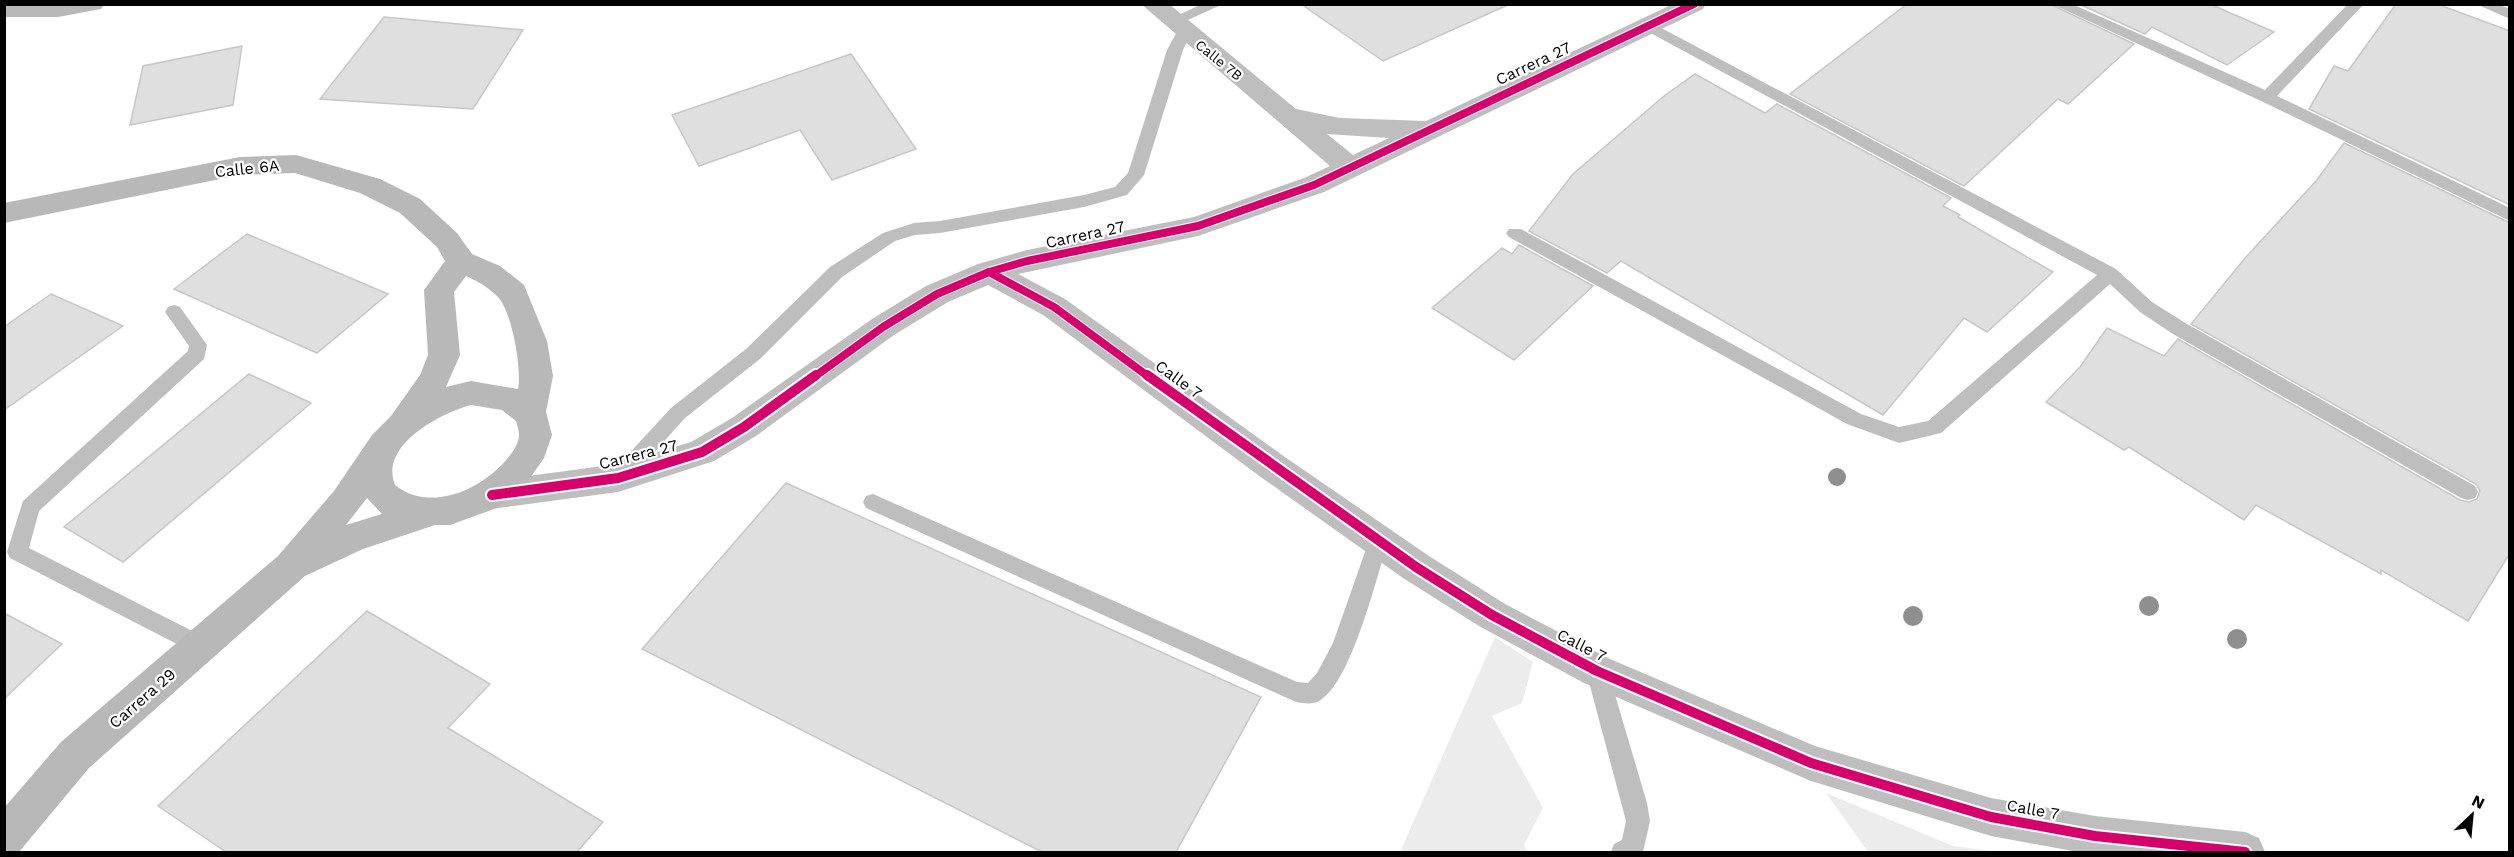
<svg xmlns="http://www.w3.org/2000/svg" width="2514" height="857" font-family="'Work Sans',sans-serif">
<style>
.green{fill:#ececec}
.building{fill:#dfdfdf;stroke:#c7c7c7;stroke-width:1.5}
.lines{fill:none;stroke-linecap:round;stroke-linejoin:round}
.lane{fill:#bebebe;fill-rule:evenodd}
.street{fill:#bebebe;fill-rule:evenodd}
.secondary{fill:#b8b8b8;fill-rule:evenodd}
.cycleway-far1-casing{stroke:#fff;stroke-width:10}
.cycleway-casing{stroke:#fff;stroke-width:14}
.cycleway-far1{stroke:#d6006c;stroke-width:8}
.cycleway{stroke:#d6006c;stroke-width:10}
.tree{fill:#8f8f8f}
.labels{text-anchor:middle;stroke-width:4.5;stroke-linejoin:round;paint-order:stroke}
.far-street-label{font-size:14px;fill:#000;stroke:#fff}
.street-label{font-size:16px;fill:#000;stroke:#fff}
</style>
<rect width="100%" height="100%" fill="#fff"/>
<path class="green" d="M1495,637L1533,662L1522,703L1492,716L1543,808L1524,845L1528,852H1400Z
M1826,793L1953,846L2001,852H1868Z"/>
<path class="building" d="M1301,4H1510L1383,61Z
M1907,4H2050L2134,44L2068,104L2058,99L1964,186L1790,94Z
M2079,4H2210L2274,32L2227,65L2152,27L2145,34Z
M2396,4H2437L2510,31V205L2309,109L2334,66L2348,71Z
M384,17L523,30L473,109L320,99Z
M242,46L233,105L130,125L143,66Z
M851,54L916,149L832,180L800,130L699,166L672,115Z
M1695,74L1765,113L1777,104L1951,198L1943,206L1960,215L1958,217L2053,272L1987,332L1964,318L1883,415L1621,261L1607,273L1529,231L1573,174L1664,96Z
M2344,143L2510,223V553L2468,621L2381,570V574L2256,505L2244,520L2129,447L2124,450L2046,402L2080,367L2107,328L2164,356L2178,339L2460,500L2469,502L2477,499L2480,491L2476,484L2191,324L2246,257L2316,181Z
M247,234L388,294L317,353L174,289Z
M1519,245L1593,286L1514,360L1432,308L1502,248L1512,254Z
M51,294L123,326L4,410V327Z
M249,374L311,403L123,562L64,527Z
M786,483L1261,697L1176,852H1042L642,649Z
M367,611L490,684L448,728L603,822L577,852H226L158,806Z
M4,613L62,644L4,699Z"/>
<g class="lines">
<path class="lane" d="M1202,4H1223L1179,24H1169L1166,21Z
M2052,4H2072L2265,90L2348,4H2364L2277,96L2510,208V221L2261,101Z
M2476,4H2497L2510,9V19Z
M1650,22L2116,269L2152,302L2187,324L2475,486L2478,492L2475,498L2468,500L2461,498L2173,334L2140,312L2110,284L1941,433L1899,443L1847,424L1509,237L1506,233L1509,229H1521L1861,414L1899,427L1928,421L2097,275L1645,30L1642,27L1645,24Z
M1184,26L1192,31L1183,50L1144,175L1127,195L1084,207L940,233L915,235L895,241L842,277L760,359L685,418L626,484L619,486L612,484L609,478L612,472L671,408L746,349L830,267L883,233L914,223L940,221L1084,195L1115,187L1128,173L1167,50L1179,28Z
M174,305L180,307L207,345L204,359L39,511L29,548L210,640L213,647L210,654L202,657L10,558L7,552L23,501L188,351L189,346L165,312L168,307Z
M873,494L1297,682L1308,683L1317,673L1333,643L1371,535L1378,532L1385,535L1388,541C1377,576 1351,684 1319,701C1312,705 1303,703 1296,702L866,508L863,502L866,496Z
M1597,661L1605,664L1608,671L1647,803L1650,821L1643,852H1611L1614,844L1622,840L1626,821L1586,671L1589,664Z"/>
<path class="street" d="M1141,4H1169L1296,109L1340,118L1426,121L1673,4H1706L1703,9L1324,192L1198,236L1018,274L1065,299L1282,455L1429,556L1505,604L1610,659L1815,746L1991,798L2095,816L2245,832L2259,838L2265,852H2078L1991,836L1811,781L1584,683L1479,626L1403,578L1258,475L1043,315L988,285L948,302L894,335L756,436L714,461L618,492L492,509L480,505L475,495L480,485L492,481L618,464L691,442L732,418L872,319L926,286L978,264L1027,250L1194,217L1304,178L1330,166ZM1327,134L1389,138L1353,155Z"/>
<path class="secondary" d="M4,4H104L101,9L58,17H4Z
M296,155L380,179L420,199L457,233L472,254L500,266L524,285L547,341L553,376L546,412L552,435L544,458L521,491L494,509L450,525H435L363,549L305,576L89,768L19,852H4V808L61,742L278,556L334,491L372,435L391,416L420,375L428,355L424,290L445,261L437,247L400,213L360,193L295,173L240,175L4,223V203L240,157ZM466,276C478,281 489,288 498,297C512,312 522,369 518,389L471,381L446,387L460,355L454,292ZM471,405L502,410L516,421C517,425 519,431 519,435C519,444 512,453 507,459C481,490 430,513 395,485C379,445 441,413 471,405ZM367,498L382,514L346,525Z"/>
<g class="cycleway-far1-casing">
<path id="cycleway-far1" d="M989,272L1054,307L1149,377
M814,377L883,327L937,294L989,272L1027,261L1198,226L1314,185L1694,4"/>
</g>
<g class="cycleway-casing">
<path id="cycleway" d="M1147,375L1416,567L1492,615L1597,671L1811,763L1991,817L2095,836L2245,852
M492,495L618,478L702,452L744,427L816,375"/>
</g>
<use href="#cycleway-far1" class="cycleway-far1"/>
<use href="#cycleway" class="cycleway"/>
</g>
<g class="tree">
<circle cx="1837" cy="477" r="9"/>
<circle cx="2149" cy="606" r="10"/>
<circle cx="1913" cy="616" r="10"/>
<circle cx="2237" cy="639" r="10"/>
</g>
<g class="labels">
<g class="far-street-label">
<text transform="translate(1219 60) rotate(39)" y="5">Calle 7B</text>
</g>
<g class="street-label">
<text transform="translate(1533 63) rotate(-25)" y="6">Carrera 27</text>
<text transform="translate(247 168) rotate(-6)" y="6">Calle 6A</text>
<text transform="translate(1085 234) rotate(-12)" y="6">Carrera 27</text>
<text transform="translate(1179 379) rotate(36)" y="6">Calle 7</text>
<text transform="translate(638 454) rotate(-14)" y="6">Carrera 27</text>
<text transform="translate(1582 645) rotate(27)" y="6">Calle 7</text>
<text transform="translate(142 698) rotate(-41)" y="6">Carrera 29</text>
<text transform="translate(2033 809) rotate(10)" y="6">Calle 7</text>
</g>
</g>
<rect width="2514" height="857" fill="none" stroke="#000000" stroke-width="12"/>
<g transform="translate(2472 815) rotate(26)" stroke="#ffffff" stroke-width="4.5" paint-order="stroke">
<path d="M0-4.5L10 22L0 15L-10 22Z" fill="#000000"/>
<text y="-9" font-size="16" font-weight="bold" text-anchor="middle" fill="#000000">N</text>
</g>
</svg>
